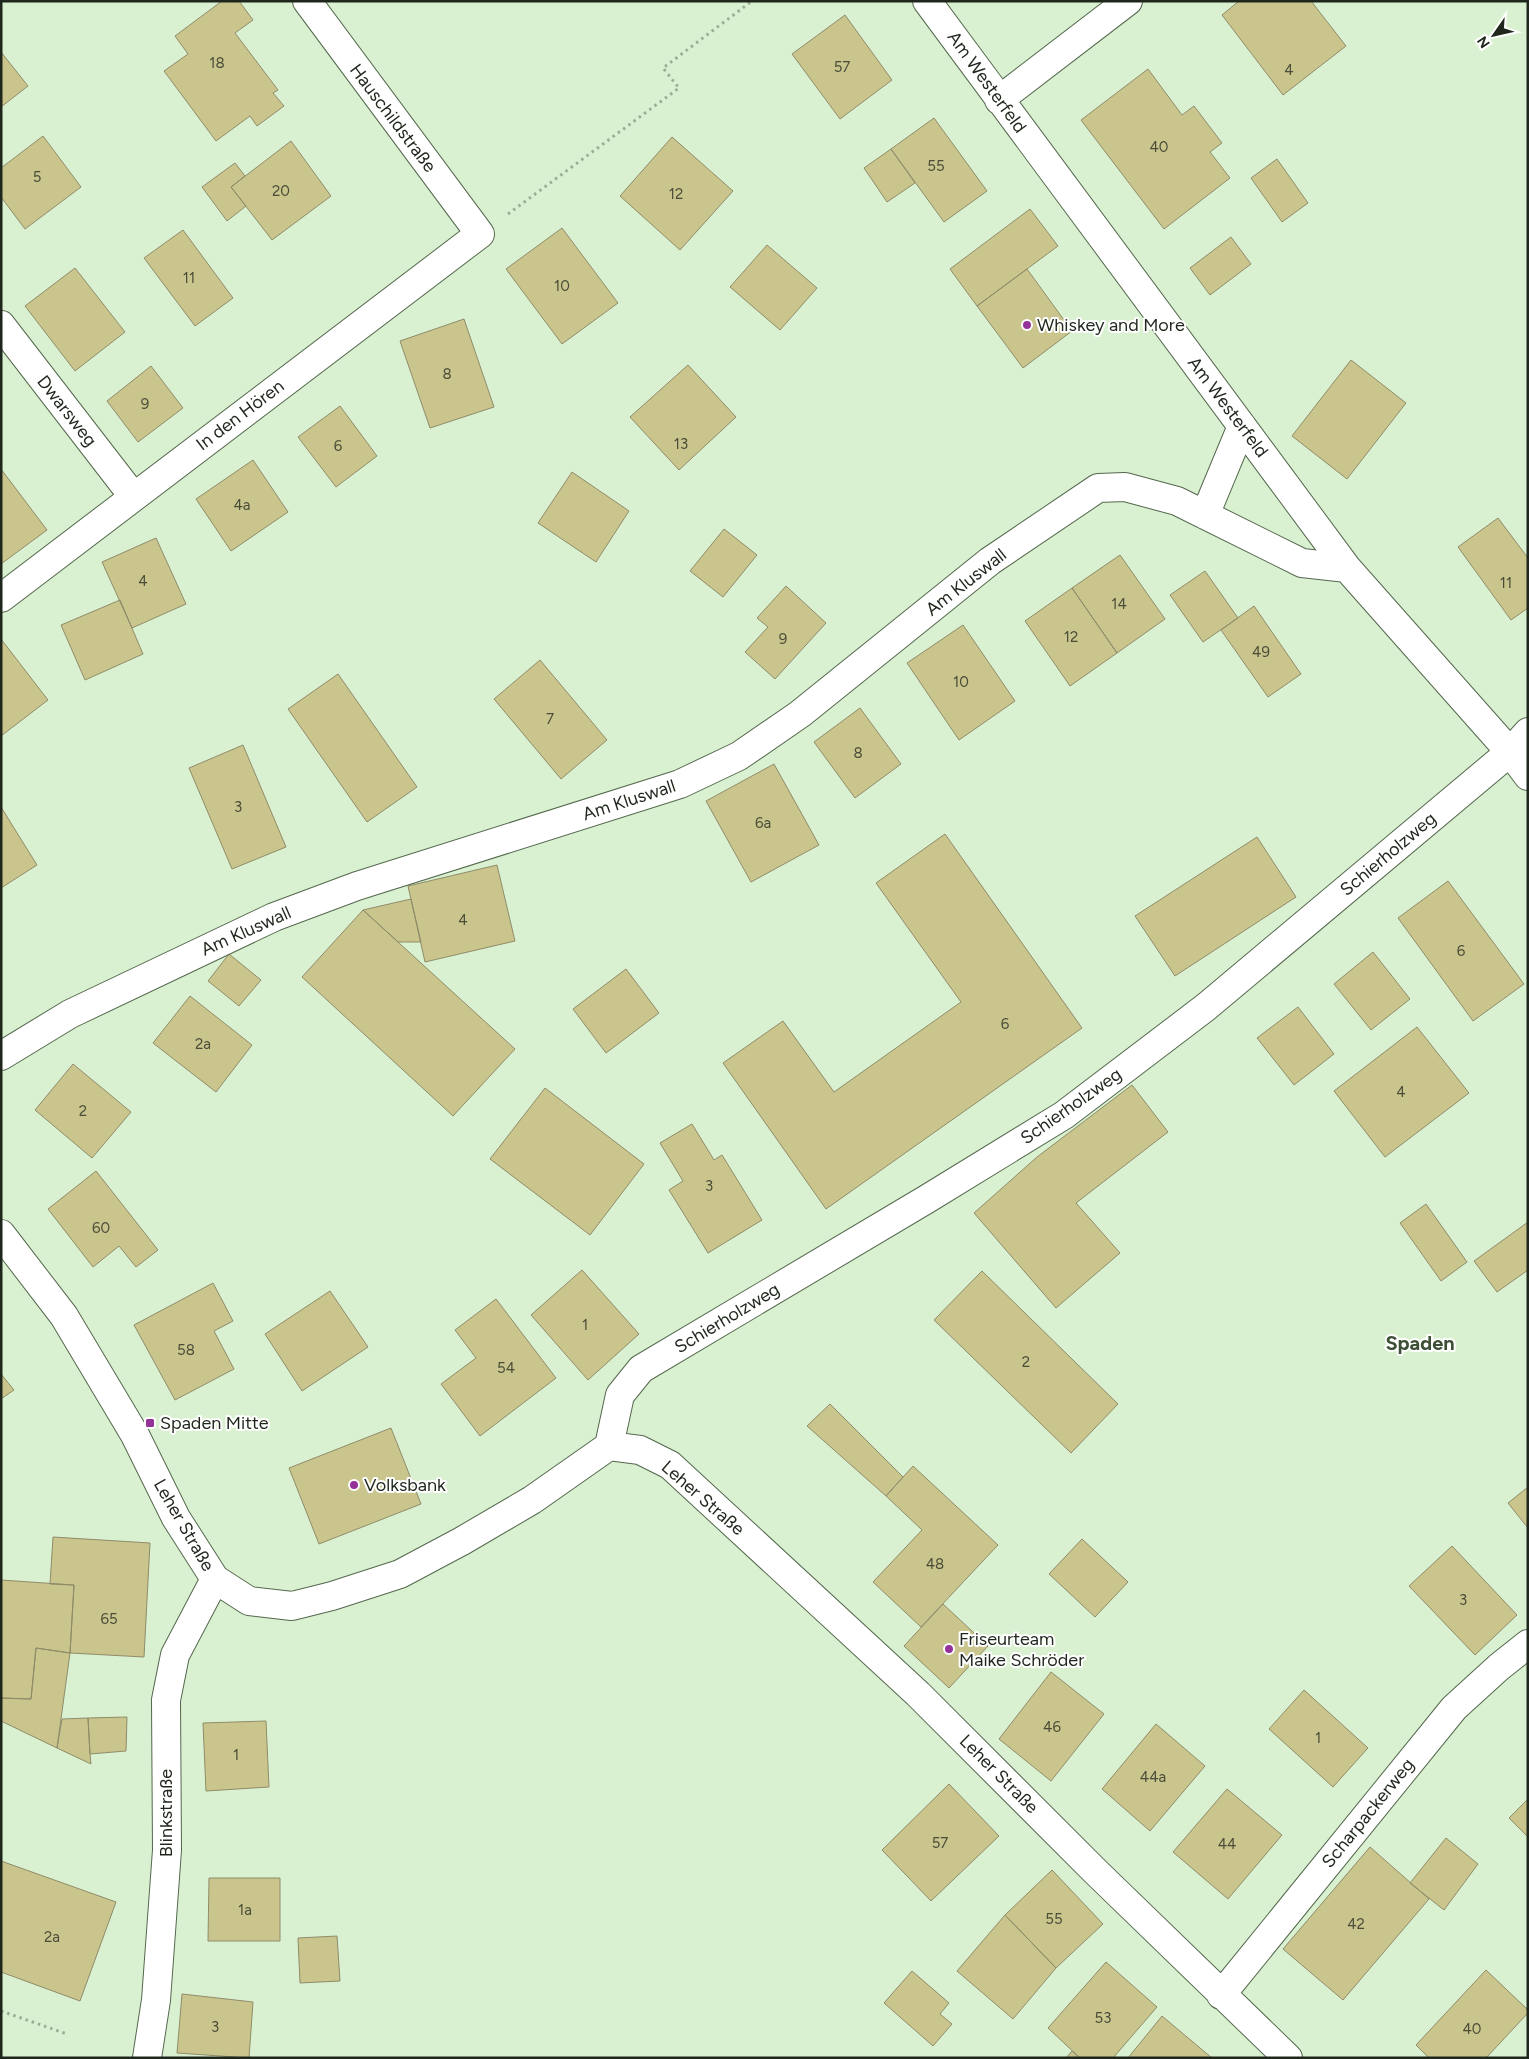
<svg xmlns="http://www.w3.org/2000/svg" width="1529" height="2059" font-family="Figtree,sans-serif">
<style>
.building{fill:#cac48d;stroke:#8f8c6a}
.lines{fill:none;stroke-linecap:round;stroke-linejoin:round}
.street-casing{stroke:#54684d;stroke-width:30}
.path{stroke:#9bad94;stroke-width:3;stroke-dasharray:2.5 4;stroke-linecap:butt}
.street{stroke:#fff;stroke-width:28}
.poi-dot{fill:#953299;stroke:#fff;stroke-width:2}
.labels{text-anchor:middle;stroke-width:4;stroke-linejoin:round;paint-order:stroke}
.number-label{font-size:15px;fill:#4a4e38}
.street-label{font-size:18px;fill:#1f271c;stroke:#fff}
.poi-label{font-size:18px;fill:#1f271c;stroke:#fff;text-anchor:start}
.quarter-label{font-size:20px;font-weight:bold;fill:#3d5036;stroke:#fff}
</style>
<rect width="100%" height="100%" fill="#daf1d1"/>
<path class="building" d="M222,1H239L253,20L235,33L278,90L273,93L284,106L257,126L250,116L216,141L164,71L188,54L175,36Z
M1239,1H1311L1346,46L1283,95L1222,15Z
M845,15L892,80L840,119L792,54Z
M1,52L28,86L1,107Z
M1148,69L1182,115L1194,106L1222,143L1210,152L1230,178L1164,229L1081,120Z
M934,118L987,191L944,222L891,149Z
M43,136L81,187L25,229L1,197V168Z
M672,137L733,191L680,250L620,196Z
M291,141L331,196L272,240L231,187Z
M891,149L915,183L887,202L864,168Z
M1277,159L1308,203L1282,222L1251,178Z
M235,163L245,176L231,187L246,206L227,221L202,187Z
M1030,209L1058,246L977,306L950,269Z
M562,228L618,303L562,344L506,269Z
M183,230L233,298L195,326L144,258Z
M1231,237L1251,264L1210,295L1190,268Z
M767,245L817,288L780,330L730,287Z
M75,268L125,332L75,371L25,306Z
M1027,269L1072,331L1023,368L977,306Z
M464,319L494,407L430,428L400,341Z
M1351,360L1406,403L1347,479L1292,436Z
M688,365L736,417L679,470L630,417Z
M151,366L183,408L138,442L107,401Z
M340,406L377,456L336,487L298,437Z
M253,460L288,512L231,551L196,499Z
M1,469L47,530L1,564Z
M572,472L629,511L596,562L538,523Z
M1498,518L1528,558V608L1511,620L1458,547Z
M724,529L757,555L723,597L690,571Z
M156,538L186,604L132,628L102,562Z
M1120,555L1165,619L1117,653L1072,588Z
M1205,571L1238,618L1203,642L1170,595Z
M786,586L826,623L775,679L745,652L768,627L757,618Z
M1072,588L1117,653L1070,686L1025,621Z
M120,600L143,654L85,680L61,625Z
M1254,606L1301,674L1268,697L1221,630Z
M963,625L1015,701L959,740L907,663Z
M1,639L48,700L1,736Z
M540,660L607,740L561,779L494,699Z
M338,674L417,787L367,822L288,709Z
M860,708L901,764L855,798L814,742Z
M243,745L286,847L232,869L189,768Z
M774,764L819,845L751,882L706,801Z
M1,807L37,865L1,888Z
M945,834L1082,1028L826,1209L723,1063L783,1021L834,1092L961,1002L876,883Z
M1257,837L1296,897L1175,976L1135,916Z
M497,865L515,941L425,962L408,886Z
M1448,881L1524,984L1473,1021L1398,918Z
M411,899L421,942H398L363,910Z
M363,910L515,1049L453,1116L302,977Z
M1373,952L1410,999L1371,1030L1334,984Z
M229,954L261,980L239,1006L208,981Z
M626,969L659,1013L606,1053L573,1009Z
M190,996L252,1045L216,1092L153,1043Z
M1298,1007L1334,1054L1294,1085L1257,1038Z
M1417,1027L1469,1093L1385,1157L1334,1091Z
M73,1064L131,1112L92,1158L35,1110Z
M1132,1085L1168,1132L1076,1203L1120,1253L1056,1308L974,1213L1037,1157Z
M545,1088L644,1164L590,1235L490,1159Z
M692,1124L714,1160L722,1155L762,1220L708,1253L669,1190L683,1181L660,1143Z
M96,1171L158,1250L136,1267L119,1246L93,1267L48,1209Z
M1426,1204L1467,1262L1441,1281L1400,1223Z
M1528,1222V1270L1497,1292L1474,1261Z
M582,1270L639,1334L588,1380L531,1315Z
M982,1271L1118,1404L1071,1453L934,1320Z
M213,1283L233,1321L214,1331L234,1369L175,1400L134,1325Z
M330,1291L368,1347L302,1391L265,1334Z
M496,1299L556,1378L480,1436L441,1384L476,1358L455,1330Z
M1,1374L14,1390L1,1399Z
M830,1404L903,1477L886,1496L807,1426Z
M391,1428L421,1504L319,1544L289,1468Z
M913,1466L998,1545L921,1627L873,1582L922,1530L886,1496Z
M1528,1487V1528L1508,1503Z
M53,1537L150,1543L144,1657L70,1653L74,1585L50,1584Z
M1082,1539L1128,1582L1095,1617L1049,1574Z
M1452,1546L1517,1615L1475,1655L1409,1586Z
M1,1580L74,1585L70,1653L36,1648L31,1699L1,1698Z
M943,1604L988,1646L949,1688L904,1646Z
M36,1648L70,1653L57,1748L1,1721V1698L31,1699Z
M1051,1672L1104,1714L1051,1781L999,1739Z
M1304,1690L1368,1748L1333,1787L1269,1729Z
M127,1717L126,1751L90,1754L88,1718Z
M88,1718L90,1754L91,1764L57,1748L62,1719Z
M266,1721L269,1787L206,1791L203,1723Z
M1156,1724L1205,1766L1150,1831L1102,1789Z
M949,1784L999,1836L931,1901L882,1850Z
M1227,1789L1282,1835L1228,1899L1173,1852Z
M1528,1799V1837L1509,1818Z
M1446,1838L1478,1864L1444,1910L1410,1883Z
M1370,1847L1429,1899L1343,2000L1283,1949Z
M1,1861L116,1902L80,2001L1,1972Z
M1052,1870L1103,1924L1056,1968L1005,1915Z
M209,1878H280V1941H208Z
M1005,1915L1056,1968L1013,2019L957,1971Z
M337,1936L340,1981L300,1983L298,1938Z
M1106,1962L1157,2007L1113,2058H1080L1048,2028Z
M1486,1970L1528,2010V2013L1486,2058H1429L1416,2045Z
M912,1971L949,2003L940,2014L952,2024L933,2046L884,2003Z
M182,1994L253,2002L249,2058L177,2053Z
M1162,2016L1212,2058H1128Z
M1072,2051L1080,2058H1066Z"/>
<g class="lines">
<g class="street-casing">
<path id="street" d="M927,1L1347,568L1510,752L1528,776
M999,100L1128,1
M1,325L133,496
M1205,515L1242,426
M1,598L480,234L307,1
M1,1056L70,1014L274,917L357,886L680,784L739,756L800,714L990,561L1098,488L1125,487L1177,501L1302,563L1347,568
M1,1234L64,1316L135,1435L176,1518L215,1579L249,1601L292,1606L332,1596L400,1574L462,1541L532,1500L609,1446L640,1450L670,1465L918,1694L1096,1872L1288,2058
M609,1446L620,1395L641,1369L927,1199L1064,1115L1206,1007L1510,752L1528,732
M1221,1995L1454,1708L1499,1667L1528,1644
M147,2058L156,2000L167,1850L166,1700L175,1655L215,1579"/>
</g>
<path class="path" d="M508,214L679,88L663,68L752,1
M1,2011L67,2034"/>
<use href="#street" class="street"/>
</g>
<g class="poi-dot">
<circle cx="1027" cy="325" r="5"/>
<rect x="145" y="1418" width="10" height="10" rx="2.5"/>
<circle cx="354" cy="1485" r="5"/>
<circle cx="949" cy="1649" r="5"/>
</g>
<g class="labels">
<g class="number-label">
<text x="217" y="68">18</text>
<text x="842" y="72">57</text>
<text x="1289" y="75">4</text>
<text x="1159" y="152">40</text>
<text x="936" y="171">55</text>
<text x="37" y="182">5</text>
<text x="281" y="196">20</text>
<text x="676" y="199">12</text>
<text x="189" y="283">11</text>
<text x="562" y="291">10</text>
<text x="447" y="379">8</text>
<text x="145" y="409">9</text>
<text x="681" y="449">13</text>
<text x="338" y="451">6</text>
<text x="242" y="510">4a</text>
<text x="143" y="586">4</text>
<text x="1506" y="588">11</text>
<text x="1119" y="609">14</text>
<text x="1071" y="642">12</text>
<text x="783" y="644">9</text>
<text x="1261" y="657">49</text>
<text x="961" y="687">10</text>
<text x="550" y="724">7</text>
<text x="858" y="758">8</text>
<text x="238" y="812">3</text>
<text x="763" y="828">6a</text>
<text x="463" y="925">4</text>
<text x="1461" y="956">6</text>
<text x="1005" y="1029">6</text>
<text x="203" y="1049">2a</text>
<text x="1401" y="1097">4</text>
<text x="83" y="1116">2</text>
<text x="709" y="1191">3</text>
<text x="101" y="1233">60</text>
<text x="585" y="1330">1</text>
<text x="186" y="1355">58</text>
<text x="1026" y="1367">2</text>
<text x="506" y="1373">54</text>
<text x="935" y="1569">48</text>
<text x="1463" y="1605">3</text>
<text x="109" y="1624">65</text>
<text x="1052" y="1732">46</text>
<text x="1318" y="1743">1</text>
<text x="236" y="1760">1</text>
<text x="1153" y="1782">44a</text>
<text x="940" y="1848">57</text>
<text x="1227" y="1849">44</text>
<text x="245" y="1915">1a</text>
<text x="1054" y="1924">55</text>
<text x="1356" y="1929">42</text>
<text x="52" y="1942">2a</text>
<text x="1103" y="2023">53</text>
<text x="215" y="2032">3</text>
<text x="1472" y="2034">40</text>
</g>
<g class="street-label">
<text transform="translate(987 82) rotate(54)" y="6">Am Westerfeld</text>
<text transform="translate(393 118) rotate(53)" y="6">Hauschildstraße</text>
<text transform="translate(1228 407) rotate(53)" y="6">Am Westerfeld</text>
<text transform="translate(67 411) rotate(52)" y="6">Dwarsweg</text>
<text transform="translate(240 415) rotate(-37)" y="6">In den Hören</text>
<text transform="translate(966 582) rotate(-38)" y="6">Am Kluswall</text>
<text transform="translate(629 800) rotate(-18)" y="6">Am Kluswall</text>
<text transform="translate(1388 854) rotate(-40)" y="6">Schierholzweg</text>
<text transform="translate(246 931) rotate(-24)" y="6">Am Kluswall</text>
<text transform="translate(1071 1106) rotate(-35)" y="6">Schierholzweg</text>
<text transform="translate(727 1318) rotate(-31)" y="6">Schierholzweg</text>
<text transform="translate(703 1498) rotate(41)" y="6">Leher Straße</text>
<text transform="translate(184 1525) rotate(60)" y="6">Leher Straße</text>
<text transform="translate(999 1774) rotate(45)" y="6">Leher Straße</text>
<text transform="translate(166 1813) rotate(-90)" y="6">Blinkstraße</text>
<text transform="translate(1368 1813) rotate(-51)" y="6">Scharpackerweg</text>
</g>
<g class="poi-label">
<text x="1037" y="331">Whiskey and More</text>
<text x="160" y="1429">Spaden Mitte</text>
<text x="364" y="1491">Volksbank</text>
<text x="959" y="1645">Friseurteam<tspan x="959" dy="21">Maike Schröder</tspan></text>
</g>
<g class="quarter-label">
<text x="1420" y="1350">Spaden</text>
</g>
</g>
<rect width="1529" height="2059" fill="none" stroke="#1f271c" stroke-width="5"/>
<g transform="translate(1494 35) rotate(236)" stroke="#ffffff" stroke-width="4" paint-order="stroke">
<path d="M0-4L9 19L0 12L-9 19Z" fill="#1f271c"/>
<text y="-8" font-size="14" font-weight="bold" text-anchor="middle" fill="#1f271c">N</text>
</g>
</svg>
